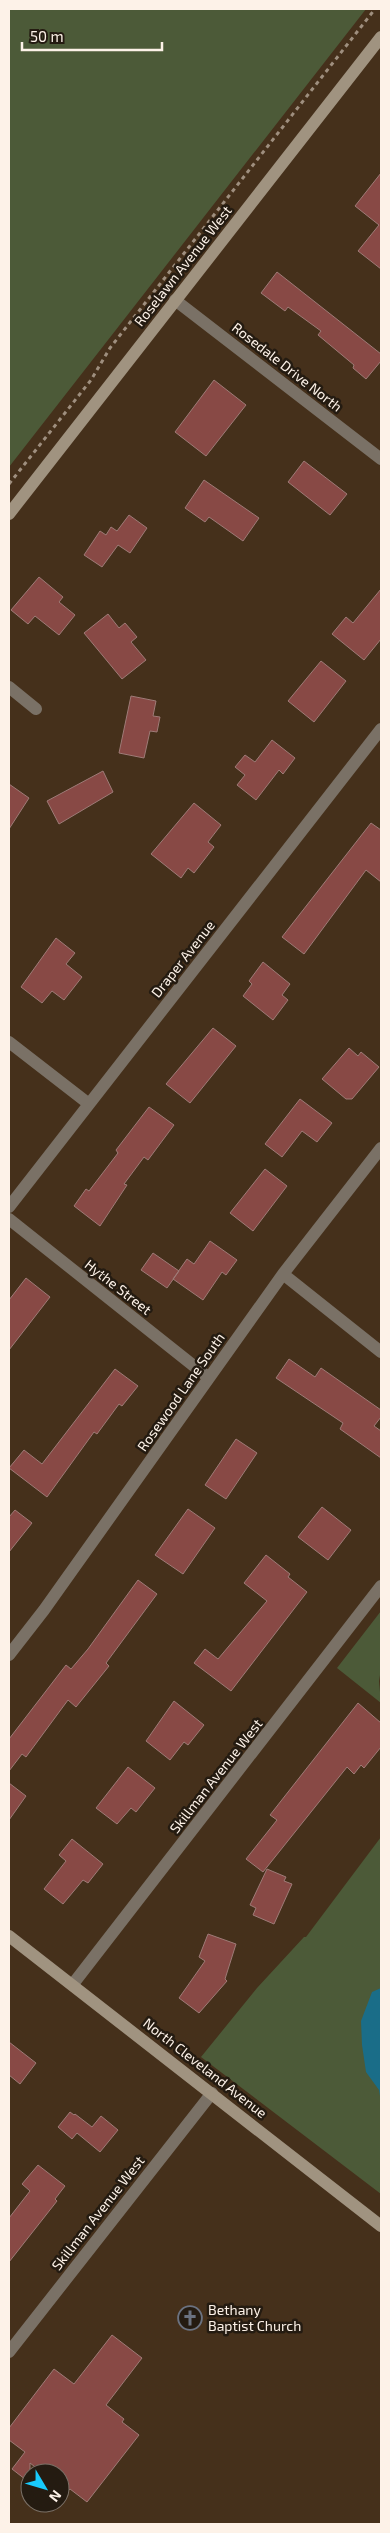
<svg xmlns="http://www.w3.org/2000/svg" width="390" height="2533" font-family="'Exo 2',sans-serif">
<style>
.green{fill:#4c5a38}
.water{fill:#1a6d88}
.building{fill:#884945;stroke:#9e7b77}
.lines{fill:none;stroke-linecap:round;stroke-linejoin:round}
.path{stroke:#9f8f7f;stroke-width:3;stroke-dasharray:4 4;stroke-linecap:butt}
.street{stroke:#7a7166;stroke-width:12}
.secondary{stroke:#a09380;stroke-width:12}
.labels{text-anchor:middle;stroke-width:5;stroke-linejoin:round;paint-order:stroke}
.street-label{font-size:14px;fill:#fdf2e8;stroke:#241b11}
.poi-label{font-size:14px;fill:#fdf2e8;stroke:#241b11;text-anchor:start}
</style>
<rect width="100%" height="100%" fill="#45301b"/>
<path class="green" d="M9,9H366L9,467Z
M381,1611V1669L379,1681L381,1703L337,1668Z
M381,1837V2194L201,2057L257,1988L304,1937H306Z"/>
<path class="water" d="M381,1988V2102L379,2090L366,2072L362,2045L361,2021L372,1992Z"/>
<path class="building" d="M381,173V269L358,251L379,225L355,206Z
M277,272L381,354V361L366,379L353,368L354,365L318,335L321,331L288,307L285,311L261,293Z
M214,380L246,405L206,456L175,432Z
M304,461L347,494L330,515L288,482Z
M204,480L259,518L243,541L209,517L205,522L185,508Z
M129,515L147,528L130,553L118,545L102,567L84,555L100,531L106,535L111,527L117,531Z
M39,577L63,597L59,602L75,615L59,635L35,616L28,624L11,610Z
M381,589V639L364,660L332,634L346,617L353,623Z
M108,614L119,628L125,623L137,637L131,642L146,660L122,679L84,633Z
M321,661L346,681L314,722L288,701Z
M131,696L156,701L153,716L160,717L157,732L150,731L144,758L119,753Z
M272,740L295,758L283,774L279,770L256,800L237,785L245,775L235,767L245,755L255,762Z
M103,771L113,792L59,824L47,801Z
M9,784L29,798L9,829Z
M194,803L221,825L208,842L214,847L194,873L188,868L181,878L151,854Z
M371,823L381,830V882L366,870L304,954L282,937Z
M56,938L75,953L66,964L82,977L64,1000L52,991L42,1003L21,987Z
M263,962L290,984L282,995L288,1000L273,1020L243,996L252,984L249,981Z
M213,1028L236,1046L190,1103L166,1084Z
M349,1048L358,1056L361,1052L379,1067L352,1099H346L322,1079Z
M300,1099L332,1123L317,1142L302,1131L282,1157L265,1144Z
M149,1107L174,1125L148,1160L144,1157L124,1184L127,1185L100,1226L74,1206L86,1189L89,1191L118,1153L116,1150Z
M265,1169L287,1186L253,1231L230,1213Z
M210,1241L237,1260L226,1275L222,1272L203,1300L173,1279L187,1259L194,1264Z
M153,1253L179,1271L167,1288L141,1270Z
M26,1278L50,1297L9,1350V1300Z
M289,1359L315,1377L321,1368L381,1410V1417L374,1426L381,1431V1458L340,1429L343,1423L276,1378Z
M115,1369L138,1386L122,1406L119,1404L97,1434L94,1432L47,1497L9,1468L24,1450L42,1464Z
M236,1439L257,1453L226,1499L205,1485Z
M322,1507L351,1530L328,1560L298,1537Z
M188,1509L215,1528L183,1574L155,1555Z
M15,1510L32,1523L9,1552V1517Z
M266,1555L290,1574L288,1577L307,1592L231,1691L194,1663L205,1649L218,1659L267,1601L244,1583Z
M138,1580L157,1594L106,1663L109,1666L76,1707L68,1700L26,1757L22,1754L9,1771V1739L66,1665L71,1669L88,1649Z
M174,1701L204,1725L188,1745L184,1742L170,1760L146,1741Z
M358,1703L381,1723V1747L364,1768L361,1765L354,1774L347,1767L263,1872L246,1859L277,1820L270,1815Z
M128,1767L155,1788L136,1812L131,1808L117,1824L96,1808Z
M9,1783L26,1796L9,1820Z
M72,1839L103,1864L88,1883L83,1880L63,1904L44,1889L66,1861L59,1855Z
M267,1869L286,1877L284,1881L292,1884L274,1924L253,1915L256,1908L250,1905Z
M208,1934L236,1944L225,1979L227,1981L199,2013L179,1998L205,1961L199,1957Z
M9,2042L36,2063L20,2084L9,2075Z
M70,2112L74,2115L75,2114L92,2127L101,2116L118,2130L100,2152L77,2133L72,2139L58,2127Z
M38,2165L65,2186L55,2199L57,2201L9,2262V2218L30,2191L22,2184Z
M112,2335L142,2358L106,2405L124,2419L122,2422L139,2435L87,2502L70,2489L68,2491L60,2485V2473H43L30,2463V2483L12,2469L25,2452L9,2440V2428L54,2369L74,2384Z"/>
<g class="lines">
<path class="path" d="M9,484L91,380L110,348L375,9"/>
<path class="street" d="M175,300L381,459
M9,687L36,709
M9,1042L89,1104
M9,1207L381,729
M9,1219L209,1378
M283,1274L381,1352
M9,1655L44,1610L283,1274L381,1148
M73,1984L381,1586
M9,2352L212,2093"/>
<path class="secondary" d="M9,514L381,37
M9,1936L381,2226"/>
</g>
<defs>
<g id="church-ring" transform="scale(1.25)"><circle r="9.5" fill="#241b11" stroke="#6b7280" stroke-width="1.5"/><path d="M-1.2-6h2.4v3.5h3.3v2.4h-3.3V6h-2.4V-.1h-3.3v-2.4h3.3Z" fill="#6b7280"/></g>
</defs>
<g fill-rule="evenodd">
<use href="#church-ring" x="190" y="2318"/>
</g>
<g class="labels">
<g class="street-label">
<text transform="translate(183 266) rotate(-52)" y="5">Roselawn Avenue West</text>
<text transform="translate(287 367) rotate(38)" y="5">Rosedale Drive North</text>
<text transform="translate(183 959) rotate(-52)" y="5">Draper Avenue</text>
<text transform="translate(118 1287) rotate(38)" y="5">Hythe Street</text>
<text transform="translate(181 1392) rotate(-55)" y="5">Rosewood Lane South</text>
<text transform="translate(216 1776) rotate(-52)" y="5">Skillman Avenue West</text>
<text transform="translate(205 2068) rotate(38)" y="5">North Cleveland Avenue</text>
<text transform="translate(98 2213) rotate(-52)" y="5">Skillman Avenue West</text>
</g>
<g class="poi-label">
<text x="208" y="2315">Bethany<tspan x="208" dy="16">Baptist Church</tspan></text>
</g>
</g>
<rect width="390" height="2533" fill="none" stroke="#fdf2e8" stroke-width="20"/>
<g transform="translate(45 2488) rotate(128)"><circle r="24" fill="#241b11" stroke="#7b7167"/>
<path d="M0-4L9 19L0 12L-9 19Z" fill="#18cafc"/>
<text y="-8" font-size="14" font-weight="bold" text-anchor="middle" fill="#fdf2e8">N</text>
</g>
<path d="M22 42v8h140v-8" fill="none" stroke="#fdf2e8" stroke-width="2.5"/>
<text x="30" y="42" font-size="15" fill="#fdf2e8" stroke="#241b11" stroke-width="4" paint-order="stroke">50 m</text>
</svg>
